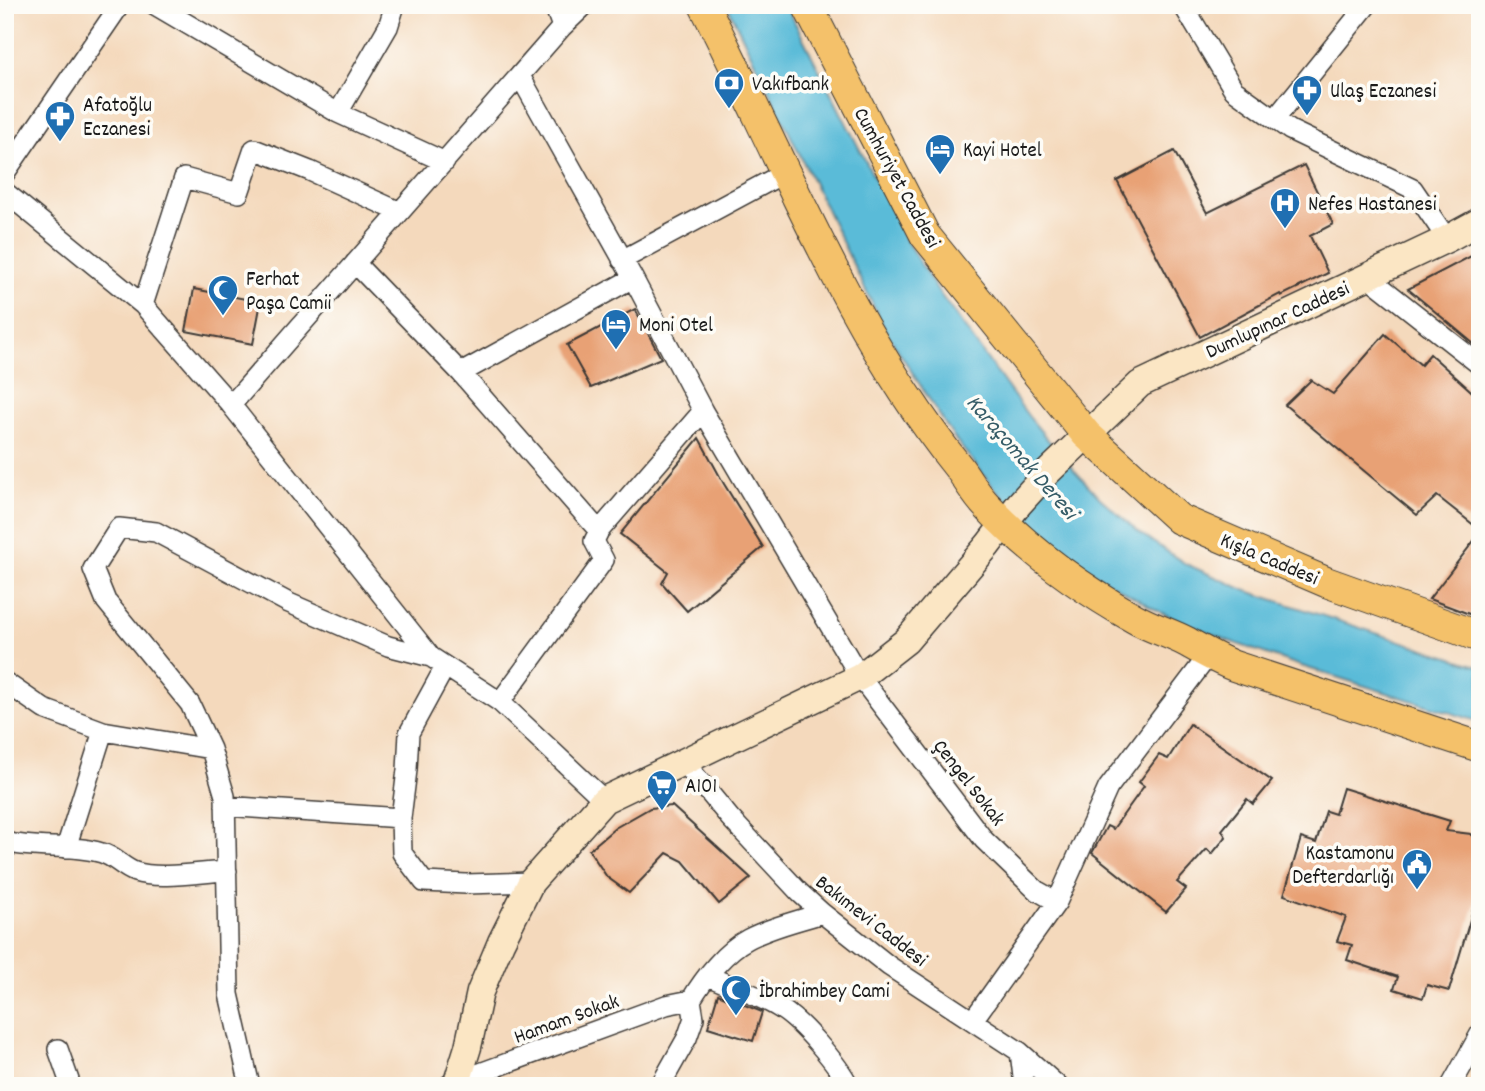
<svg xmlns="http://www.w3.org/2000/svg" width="1485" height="1091" font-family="Dekko,sans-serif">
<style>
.water{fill:#5abbd8;stroke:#3b6c7a;stroke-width:2}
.building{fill:#e8a175}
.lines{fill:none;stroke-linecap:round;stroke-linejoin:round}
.street-casing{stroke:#3c3834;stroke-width:22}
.secondary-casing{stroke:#3c3834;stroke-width:29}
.primary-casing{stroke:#3c3834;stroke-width:32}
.street{stroke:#fff;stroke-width:19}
.secondary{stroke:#fbe6c4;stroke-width:26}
.primary{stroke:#f4c16b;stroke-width:30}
.labels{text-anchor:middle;stroke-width:7;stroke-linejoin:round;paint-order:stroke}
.poi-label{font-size:21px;fill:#1c1c1c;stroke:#fdfcf7;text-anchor:start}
.street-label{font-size:21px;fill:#1c1c1c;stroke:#fdfcf7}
.water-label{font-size:23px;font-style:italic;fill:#355c67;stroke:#fdfcf7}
</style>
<rect width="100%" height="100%" fill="#fdfcf7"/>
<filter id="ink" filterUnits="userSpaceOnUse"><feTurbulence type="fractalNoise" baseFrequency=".0143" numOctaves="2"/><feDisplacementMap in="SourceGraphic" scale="14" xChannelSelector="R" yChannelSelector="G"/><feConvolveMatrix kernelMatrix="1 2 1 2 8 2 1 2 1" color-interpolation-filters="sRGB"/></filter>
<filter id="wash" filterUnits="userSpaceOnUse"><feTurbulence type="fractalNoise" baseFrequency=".00686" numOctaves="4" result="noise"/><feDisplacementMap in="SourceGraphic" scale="28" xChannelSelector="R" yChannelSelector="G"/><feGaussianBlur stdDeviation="1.57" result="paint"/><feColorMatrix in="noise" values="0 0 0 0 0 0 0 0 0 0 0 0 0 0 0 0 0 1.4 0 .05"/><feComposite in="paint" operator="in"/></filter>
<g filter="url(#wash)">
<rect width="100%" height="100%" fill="#f4d9bc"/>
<path class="water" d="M727,5H786L907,242L935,287L1029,417L1063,458L1100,498L1141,534L1186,564L1247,591L1480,667V722L1298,665L1229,641L1162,613L1099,577L1042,533L995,489L954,438L885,330Z"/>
<g id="blocks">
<path class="building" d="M1174,151L1207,213L1304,165L1333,224L1310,236L1328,273L1281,296L1280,294L1200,337L1117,181Z
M1473,255L1480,268V349L1408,289Z
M194,289L261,302L253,344L186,331Z
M635,309L661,358L591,388L567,345Z
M1385,334L1421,365L1430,354L1480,399V530L1437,496L1417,515L1285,405L1311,380L1333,394Z
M699,438L724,484L763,547L687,611L662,583L668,572L620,534Z
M1480,533V618L1429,599Z
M1190,724L1272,781L1253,804L1247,799L1222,830L1226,837L1212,854L1207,849L1177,882L1186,889L1166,912L1092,853L1107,826L1113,829L1144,786L1139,782L1159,755L1168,759Z
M1343,788L1450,821L1446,831L1471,834L1480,843V886L1449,991L1427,985L1423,998L1394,989L1398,977L1347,960L1352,945L1337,941L1346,917L1284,895L1301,838L1316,843L1326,811L1335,814Z
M672,806L751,878L719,904L683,861L667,853L629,893L607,877L589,850L615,828L650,808Z
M718,994L762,1012L753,1041L708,1027Z"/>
</g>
</g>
<g filter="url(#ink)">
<use href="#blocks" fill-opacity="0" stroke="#3c3834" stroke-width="2"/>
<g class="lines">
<g class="street-casing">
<path id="street" d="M155,5L338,113L445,162
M554,5L562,27
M1183,5L1234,90L1290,130L1413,189L1447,239
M520,76L633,278L703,411L860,677L984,840L1036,890L1057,902
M338,113L388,27L395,5
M1275,119L1367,5
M5,173L120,5
M5,192L143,305L231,405L431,657L500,702L604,800
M622,260L786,172
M355,263L461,373L599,531
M1367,276L1480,365
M143,305L184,178L239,193L254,149L310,171L400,212
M461,373L633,278
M231,405L562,27L585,5
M445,667L409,733L407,770L401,818L402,853L424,882L466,884L531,882
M5,682L44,709L103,731L211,749L225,796L229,994L250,1086
M500,702L604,560L594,541L599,531L703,411
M211,749L190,704L106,601L93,569L119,528L156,532L289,603L388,646L431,657
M684,762L730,818L800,893L822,913L889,966L1020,1052L1058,1086
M225,806L401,818
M5,842C37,850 71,844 102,853C114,856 123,868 135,872C159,880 201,872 227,871
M66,848L103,731
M708,976C732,987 759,995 781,1009C802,1022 838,1064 849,1086
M973,1020L1057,902L1108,788L1208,656
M58,1049L71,1086
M1020,1052L1024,1086
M450,1084L666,1005L691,1000
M660,1086L687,1038L694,1018L691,1000C704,978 725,951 748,939C770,927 798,921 822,913
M1451,1086L1480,1034"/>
</g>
<g class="secondary-casing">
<path id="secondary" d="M460,1086L457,1082L468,1047L480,992L501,942L531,882L604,800L860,677L906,641L988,545L1019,504L1048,472L1140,384L1447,239L1480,221"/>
</g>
<g class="primary-casing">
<path id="primary" d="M704,5C784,162 848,330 959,468C968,480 976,495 987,506C1029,551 1081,588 1134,618C1151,628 1170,633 1187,642C1203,651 1217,659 1234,666L1480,747
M807,5L925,235L1086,434L1179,519L1326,582L1480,637"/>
</g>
<use href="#street" class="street"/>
<use href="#secondary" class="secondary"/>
<use href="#primary" class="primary"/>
</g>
</g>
<defs>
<g id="bank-pin" transform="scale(1.575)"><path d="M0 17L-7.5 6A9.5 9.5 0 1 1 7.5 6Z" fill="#1f6fb2" stroke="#fdfcf7"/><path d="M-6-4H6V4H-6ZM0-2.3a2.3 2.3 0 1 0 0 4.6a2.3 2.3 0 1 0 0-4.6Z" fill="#fff"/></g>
<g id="pharmacy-pin" transform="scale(1.575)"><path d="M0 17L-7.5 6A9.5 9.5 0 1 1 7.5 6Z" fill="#1f6fb2" stroke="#fdfcf7"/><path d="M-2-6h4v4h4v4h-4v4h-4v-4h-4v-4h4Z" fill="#fff"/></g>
<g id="hotel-pin" transform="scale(1.575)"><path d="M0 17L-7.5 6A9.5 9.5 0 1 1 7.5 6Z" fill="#1f6fb2" stroke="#fdfcf7"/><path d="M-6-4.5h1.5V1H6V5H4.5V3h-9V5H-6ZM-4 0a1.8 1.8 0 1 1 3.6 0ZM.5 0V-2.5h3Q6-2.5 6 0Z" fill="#fff"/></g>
<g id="hospital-pin" transform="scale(1.575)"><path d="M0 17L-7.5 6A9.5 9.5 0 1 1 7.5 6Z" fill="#1f6fb2" stroke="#fdfcf7"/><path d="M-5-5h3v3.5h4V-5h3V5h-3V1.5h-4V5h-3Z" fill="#fff"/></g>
<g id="mosque-pin" transform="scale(1.575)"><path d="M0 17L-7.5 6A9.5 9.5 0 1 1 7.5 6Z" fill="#1f6fb2" stroke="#fdfcf7"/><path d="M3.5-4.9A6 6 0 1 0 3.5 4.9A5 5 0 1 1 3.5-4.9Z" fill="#fff"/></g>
<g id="supermarket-pin" transform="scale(1.575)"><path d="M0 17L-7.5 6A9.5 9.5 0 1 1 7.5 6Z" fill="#1f6fb2" stroke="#fdfcf7"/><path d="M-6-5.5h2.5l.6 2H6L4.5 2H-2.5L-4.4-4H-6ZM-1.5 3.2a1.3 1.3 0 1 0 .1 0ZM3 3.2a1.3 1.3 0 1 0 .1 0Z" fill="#fff"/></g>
<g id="civic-pin" transform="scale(1.575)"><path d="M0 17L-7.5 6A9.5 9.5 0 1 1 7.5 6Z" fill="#1f6fb2" stroke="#fdfcf7"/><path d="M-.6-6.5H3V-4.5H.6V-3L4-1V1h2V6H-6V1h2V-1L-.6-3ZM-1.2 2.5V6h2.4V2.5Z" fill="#fff"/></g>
</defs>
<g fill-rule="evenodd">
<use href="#bank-pin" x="729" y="83"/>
<use href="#pharmacy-pin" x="1307" y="90"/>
<use href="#pharmacy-pin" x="60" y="116"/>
<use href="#hotel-pin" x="940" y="149"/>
<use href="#hospital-pin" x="1285" y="203"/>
<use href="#mosque-pin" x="223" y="290"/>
<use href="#hotel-pin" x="616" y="324"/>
<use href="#supermarket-pin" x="662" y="785"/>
<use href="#civic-pin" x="1417" y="864"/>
<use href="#mosque-pin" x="736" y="990"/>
</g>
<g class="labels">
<g class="poi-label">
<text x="752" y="90">Vakıfbank</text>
<text x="1330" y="97">Ulaş Eczanesi</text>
<text x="83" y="111">Afatoğlu<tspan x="83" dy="24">Eczanesi</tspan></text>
<text x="963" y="156">Kayi Hotel</text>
<text x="1308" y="210">Nefes Hastanesi</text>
<text x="246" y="285">Ferhat<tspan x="246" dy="24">Paşa Camii</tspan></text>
<text x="639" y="331">Moni Otel</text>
<text x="685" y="792">A101</text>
<text x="1394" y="859" text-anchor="end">Kastamonu<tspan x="1394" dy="24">Defterdarlığı</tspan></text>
<text x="759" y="997">İbrahimbey Cami</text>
</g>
<g class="street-label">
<text transform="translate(898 177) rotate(61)" y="7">Cumhuriyet Caddesi</text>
<text transform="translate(1277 319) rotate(-25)" y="7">Dumlupınar Caddesi</text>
<text transform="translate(1270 558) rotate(23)" y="7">Kışla Caddesi</text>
<text transform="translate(970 782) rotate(52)" y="7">Çengel Sokak</text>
<text transform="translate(872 920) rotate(38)" y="7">Bakımevi Caddesi</text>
<text transform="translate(566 1018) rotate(-20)" y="7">Hamam Sokak</text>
</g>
<g class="water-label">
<text transform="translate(1023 456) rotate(49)" y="8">Karaçomak Deresi</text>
</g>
</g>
<rect width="1485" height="1091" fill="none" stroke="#fdfcf7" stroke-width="28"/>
</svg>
